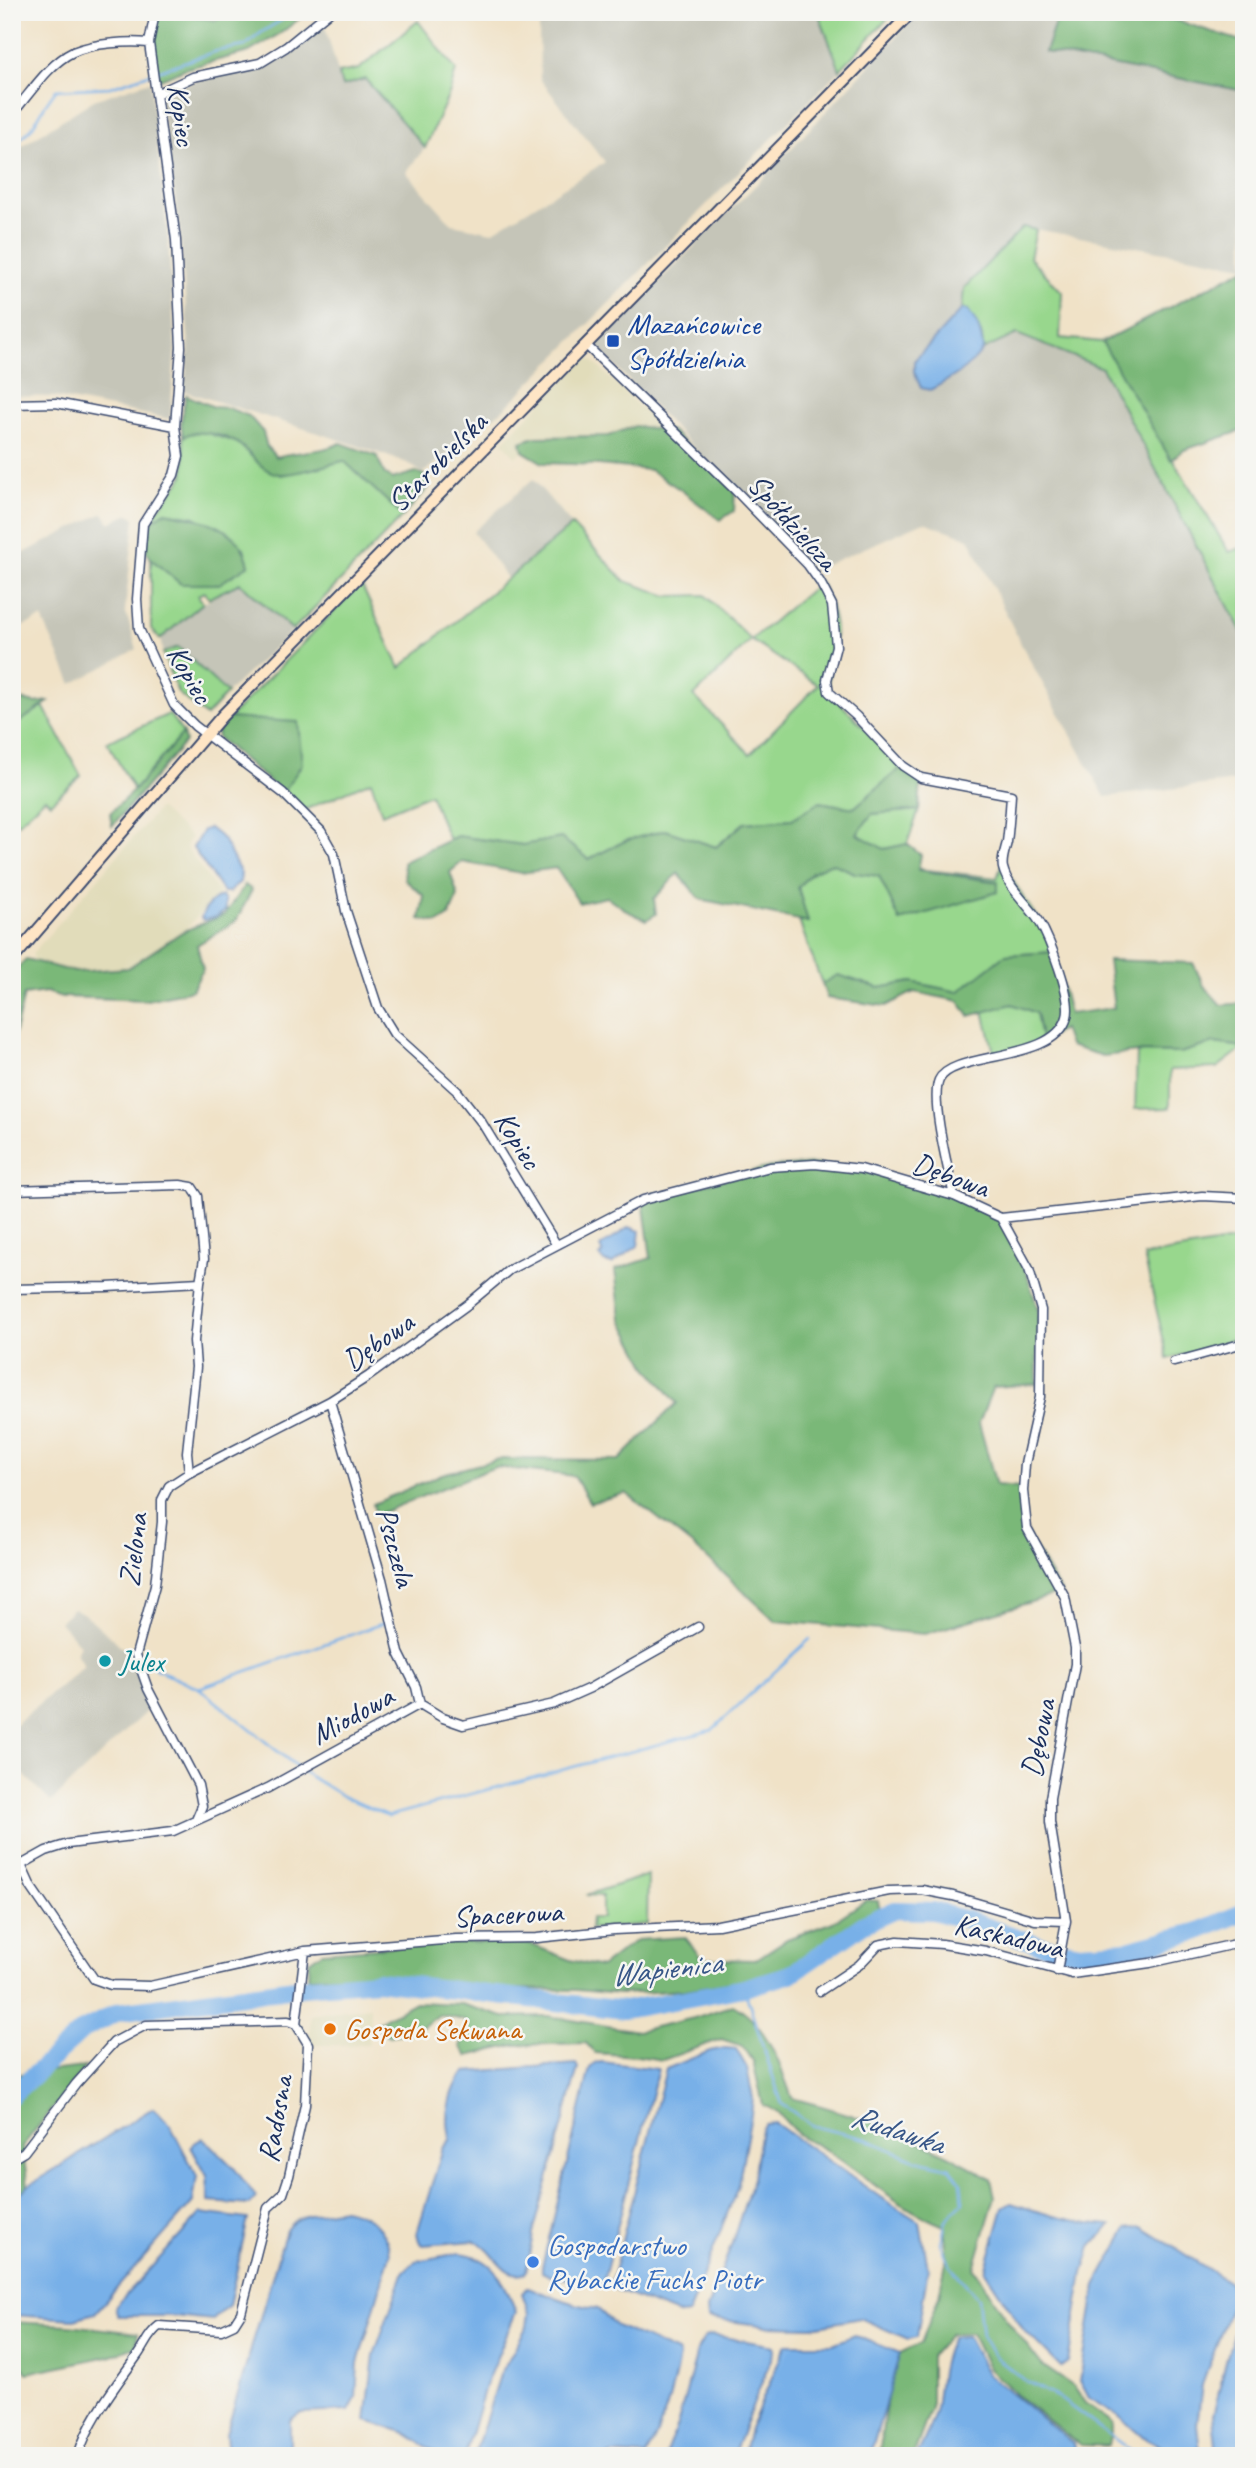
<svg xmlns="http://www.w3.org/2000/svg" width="1256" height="2468" font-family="Caveat,sans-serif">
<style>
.built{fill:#e1dcba}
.industrial{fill:#c5c5b8}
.green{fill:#98d78d;stroke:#5a8376;stroke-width:2;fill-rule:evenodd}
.forest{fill:#7ab878;stroke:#4a746b;stroke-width:2}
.water{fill:#78b0e8;stroke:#4a70a3;stroke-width:2}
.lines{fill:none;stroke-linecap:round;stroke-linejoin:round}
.stream{stroke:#78b0e8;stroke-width:2.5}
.river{stroke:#78b0e8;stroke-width:18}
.street-casing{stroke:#3b4a6e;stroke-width:11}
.secondary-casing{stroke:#3b4a6e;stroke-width:14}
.street{stroke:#fff;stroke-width:8}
.secondary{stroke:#fee5c5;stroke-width:10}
.transit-dot{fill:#1a4fb4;stroke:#f6f6f2;stroke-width:2.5}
.culture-dot{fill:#0f9aa8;stroke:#f6f6f2;stroke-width:2.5}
.food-dot{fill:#e8710a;stroke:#f6f6f2;stroke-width:2.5}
.shop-dot{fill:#3f7fe0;stroke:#f6f6f2;stroke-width:2.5}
.labels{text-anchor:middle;stroke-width:5;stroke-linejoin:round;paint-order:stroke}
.street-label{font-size:30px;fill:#1b2f5e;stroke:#f6f6f2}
.transit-label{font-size:30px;fill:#164399;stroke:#f6f6f2;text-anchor:start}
.culture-label{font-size:30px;fill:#0d838f;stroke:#f6f6f2;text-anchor:start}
.food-label{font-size:30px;fill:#c56008;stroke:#f6f6f2;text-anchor:start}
.shop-label{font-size:30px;fill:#366cbe;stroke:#f6f6f2;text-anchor:start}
.water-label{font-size:32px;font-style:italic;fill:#375687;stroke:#f6f6f2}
</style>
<rect width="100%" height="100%" fill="#f6f6f2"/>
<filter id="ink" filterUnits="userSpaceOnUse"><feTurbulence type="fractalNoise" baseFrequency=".0143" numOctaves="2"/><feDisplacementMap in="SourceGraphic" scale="14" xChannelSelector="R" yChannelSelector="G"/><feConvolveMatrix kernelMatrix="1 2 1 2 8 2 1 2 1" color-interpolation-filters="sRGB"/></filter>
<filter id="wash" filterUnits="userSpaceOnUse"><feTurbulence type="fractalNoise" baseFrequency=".00686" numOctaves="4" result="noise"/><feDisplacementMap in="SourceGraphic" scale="28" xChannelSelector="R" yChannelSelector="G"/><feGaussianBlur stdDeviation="1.57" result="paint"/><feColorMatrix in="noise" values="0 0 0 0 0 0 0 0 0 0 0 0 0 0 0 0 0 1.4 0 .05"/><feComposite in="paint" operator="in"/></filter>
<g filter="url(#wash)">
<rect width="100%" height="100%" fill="#f0e2c7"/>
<path class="built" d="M583,360H592L638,406L672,431L635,426L608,436L535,437L521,442L523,451L515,457L503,442Z
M159,808L191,837L186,847L219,893L177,939L132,969L71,975L37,967L32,954Z
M370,2007L369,2045H310V2015Z"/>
<path class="industrial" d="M548,12H818L840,70L504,409L423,473L407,463L350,443L184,391L189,348L180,231L160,96L195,81L263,68L287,53L324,23L342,86L365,79L425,148L406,172L452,224L492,232L605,162L540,79L539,26Z
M920,12H1043L1056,20L1046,52L1244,91V266L1023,227L964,288L962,309L914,361V372L969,367L983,350L1017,334L1102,368L1244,636V780L1105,797L1021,644L969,538L924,522L812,571L595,345L770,171Z
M150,81L168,240L175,347L170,419L54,397L12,396V152L94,100Z
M533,479L572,525L508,579L473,532Z
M103,513L110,523L129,514L135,518L125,610L137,649L72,684L42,618L12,631V559Z
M240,583L293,630L227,693L178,647L163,653L160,639L203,603Z
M73,1608L86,1615L133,1657L139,1678L153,1705L51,1802L12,1763V1727L84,1666L76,1653L80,1645L60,1622Z"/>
<path class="green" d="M818,12H894L840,70Z
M418,21L456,70L450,92L425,148L365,79L342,86L338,73L359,69Z
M1023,227L1036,230L1030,258L1062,292L1060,338L1102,342L1229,552L1244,547V636L1102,368L1017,334L983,350L982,335L968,310L962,309L964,288Z
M204,432L238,443L250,455L281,475L344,460L403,516L293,630L240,583L209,598L204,592L198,595L203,603L160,639L151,629V559L181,584L249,565L244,548L195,517L166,512L159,517L153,516L183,477L185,462L183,437L189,433Z
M572,525L625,581L668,596L705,595L751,640L820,582C828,596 836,619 835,636C834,655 826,672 829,692L903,766L854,808L820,802L792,819L744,823L716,847L665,830L625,841L589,859L561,838L523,845L457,836L449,840L430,794L382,814L371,781L302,811L283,793L255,721L229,718L361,584L400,668ZM751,640L818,685L750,754L694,696Z
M178,647L227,693L206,716L178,693L163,653Z
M43,706L81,776L50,803L45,798L17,824L12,817V727Z
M169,714L183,733L134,790L107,742Z
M919,810L907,844L884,849L857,834L872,814Z
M832,863L855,873L997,881L918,869L997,878L1002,864L1039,921L1054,952L1006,955L958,992L912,982L879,988L838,975L822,984L799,921L807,922L798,887L812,872Z
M1012,1004L1036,1013L1042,1043L995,1057L984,1011Z
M1214,1043L1244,1047L1217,1068L1170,1070V1108L1135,1109L1137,1052L1180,1053Z
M1233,1241L1244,1276V1336L1168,1359L1144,1256Z
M648,1875L647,1924L590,1929L591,1918H602V1896L586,1895Z"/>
<path class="forest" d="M163,12H191L192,16L215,20L227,12H308L281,33L249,52L184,69L158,80C155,57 147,33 163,12Z
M1043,12H1150L1244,42V91L1045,52L1056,20Z
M1244,269V430L1184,450L1171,460L1102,342Z
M186,395L214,407L228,408L249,416L263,432L267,447L276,457C297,450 321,453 341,443L377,456L384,473L392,479L416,472L424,475L429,487L403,516L344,461C329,464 292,476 279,474C260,471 254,456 240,445C227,435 197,428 183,437L181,423Z
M635,426L672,431L735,490L734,511L720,520L681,490L650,470L599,465L543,463L523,451L521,442L535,437L608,436Z
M165,512C201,519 240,524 249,565L219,584H181L151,559L145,549L147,533L152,521Z
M12,695L14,698L35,703L50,701L12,727Z
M229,718L298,722L302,764L283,793L218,738L217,732Z
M183,733L185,742L112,826L110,813L134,790Z
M903,766L921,778L919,810L872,814L857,834L884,849L907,844L921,855L918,870L998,882V892L900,921L879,876L855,873L832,863L812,872L798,887L808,922L700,899L678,873L654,899L656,914L646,920L629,912L607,897L579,903L556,868L521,873L462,862L450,872L458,896L449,916L438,923L420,919L424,896L405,880L403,862L457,836L523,845L561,838L589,859L625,841L665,830L716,847L744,823L792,819L820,802L854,808Z
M245,885L252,890L236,921L197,945L203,969L192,990L147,1000L62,997L46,992L24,995L12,1044V974L26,959L75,972L128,968L182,932L224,915Z
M1054,952L1069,1014L1114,1008L1108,960L1193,963L1204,986L1221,1005L1244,1003V1047L1214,1043L1180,1053L1137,1052L1103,1056L1069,1046L1063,1029L1042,1043L1036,1013L1012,1004L969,1016L959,1001L914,992L886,1006L827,998L822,984L838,975L879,988L912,982L958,992L1005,955Z
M815,1164L861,1169L954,1196L1001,1218L1026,1271L1038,1310L1037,1384L993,1387L979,1423L996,1485L1019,1487L1024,1529L1061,1593L925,1634L776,1621L696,1548L626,1493L590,1503L574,1476L495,1467L376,1515L373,1504L442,1474L499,1459L619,1460L677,1403L646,1365L621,1318L615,1270L651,1258L643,1200L770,1167Z
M866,1900L878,1901L880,1911L863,1919L803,1961L760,1978L685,1990L620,1994L577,1990L508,1989L389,1975L308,1977L309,1961L322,1952L458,1942L530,1944L570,1960L601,1967L636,1940L685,1937L702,1959L755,1960L787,1939L833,1922Z
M415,2002L461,2004L504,2017L548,2016L637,2031L694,2018L733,2005C768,2025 779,2062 792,2098C862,2116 929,2140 991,2179L995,2197L974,2268L1001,2312L1042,2365L1074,2387L1085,2403L1113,2423L1108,2446L1080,2445L1016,2395L989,2369L971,2333L950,2334L931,2356V2408L913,2456H879L887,2396L900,2353L921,2343L939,2296L947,2257L944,2226C899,2208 868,2178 829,2152C818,2145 805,2140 796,2132C784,2121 779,2110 763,2105L753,2061L743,2046L721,2039L663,2060L637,2056L595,2053L586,2043L515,2045L467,2056L460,2046L468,2032L465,2020L439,2015L416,2031L389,2036L373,2025Z
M85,2067L22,2147L28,2186L12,2200V2075Z
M12,2322L69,2325L138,2333L136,2347L109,2356L27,2373L17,2358H12Z"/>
<path class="water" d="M962,309L968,310C978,323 982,334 983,350C968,369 951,379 930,390L921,388L914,372V361Z
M209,828L223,839L241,874L240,882L229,892H223L193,848L203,830Z
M222,896L225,901V911L216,917L204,920L201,918C205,908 212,899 222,896Z
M629,1227L640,1231L638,1246L612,1264L604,1262L600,1256L603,1253L600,1247Z
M725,2048L736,2049L747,2068L753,2098L751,2115L738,2186L688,2314L680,2315L616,2290L611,2283L666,2069L710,2051Z
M602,2062L658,2069L603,2282L598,2285L546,2274L542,2272V2267L590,2068L595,2063Z
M576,2064L578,2068L533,2234L526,2272C502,2282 494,2246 474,2241L423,2245L419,2241L417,2233L443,2148L450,2140C450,2133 448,2129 448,2122C448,2106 453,2083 466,2072Z
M153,2108L169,2123L197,2176L193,2202L95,2313L74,2319L12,2315V2200L28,2186Z
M775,2123L880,2197L920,2222L928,2268L917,2337L908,2339L860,2318L813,2327L766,2326L708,2318L707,2309L730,2249L753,2178L761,2129L765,2124Z
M203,2138L234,2168L256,2197L250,2205L209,2202L207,2176L191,2147L193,2144Z
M1011,2203C1044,2214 1076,2223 1111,2225L1091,2247L1083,2273L1068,2362L1061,2367L1023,2329L985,2271L1003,2208Z
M344,2209C368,2214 387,2228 390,2254L358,2363L356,2398L349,2411L300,2413L290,2420V2450L286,2456H228L226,2434L286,2230C297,2212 324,2213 344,2209Z
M201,2213L248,2219L229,2305L213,2320L174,2316H118L115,2307Z
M1142,2227L1230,2283L1234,2297L1202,2385L1197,2424L1200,2452L1192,2455L1165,2448L1140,2435L1121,2418L1089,2398L1080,2381L1096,2285L1127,2229Z
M460,2253C495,2257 505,2283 516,2312L485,2386L465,2456H441L404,2432L366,2421L374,2355L404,2271L416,2261Z
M528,2288L575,2304L598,2309L616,2326L677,2352L679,2356C673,2391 663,2425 646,2456L616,2454L604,2456H474L500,2375L527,2326L529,2313L522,2293Z
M1244,2318V2456H1217L1213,2415L1233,2333Z
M712,2335L774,2346L775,2349L733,2456H665L678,2422L698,2348L705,2337Z
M854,2335L900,2353L870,2456H743L750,2429L786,2344H833Z
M967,2336L988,2375L1073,2443L1075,2451L1073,2456H917C923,2441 933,2424 936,2408C940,2381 940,2362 952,2337Z"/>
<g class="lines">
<path class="stream" d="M12,144C39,129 38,110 56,90L110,87L217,51L245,46L262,32L295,12
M141,1654L156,1669L199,1688L297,1767
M199,1688L387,1622
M303,1772L344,1797L389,1816L712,1730L810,1639
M744,1988L782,2104L813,2126L866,2139L916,2160L950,2168L961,2182L963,2202L946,2220L941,2243L950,2266L978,2298L982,2335L994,2356L1027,2382L1059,2398L1138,2456"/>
<path class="river" d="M12,2095L83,2030L118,2012L302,1987L378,1981L624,2010L744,1988L791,1974L864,1924L895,1910L933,1911L968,1920L1040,1945L1080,1953L1128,1950L1196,1932L1244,1912"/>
</g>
</g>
<g filter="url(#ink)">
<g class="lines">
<g class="street-casing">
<path id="street" d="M158,12L154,18L149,43L176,240L181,347L175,426L179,456L174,475L143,524L137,599L139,629L174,705L195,726L283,793L321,831L334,854L346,911L378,1008L394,1034L457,1091L482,1123L556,1244
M156,94L193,77L260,63L286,47L329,12
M12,114C30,94 48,64 73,52C93,43 128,41 149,43
M586,345L735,490L808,565L820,582L832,605L835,635L836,646L827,680L829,692L856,716L903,766L921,778L1011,795C1010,810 1009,827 1007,842C1005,851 1001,860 1003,868C1008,888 1028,904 1039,921C1049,938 1073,998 1067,1017C1055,1063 952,1051 939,1080C930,1100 949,1172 954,1196
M12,404L56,403L175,426
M12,940L21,949
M12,1190L180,1185L192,1187L198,1196L204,1259L200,1282
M1001,1218L1202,1196L1244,1198
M12,1289L107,1287L200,1282L194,1341L196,1367L187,1452L189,1473L169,1486L162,1500V1522L155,1585L136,1655L148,1689L198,1785L202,1806L196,1820
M1174,1362L1244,1343
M330,1401L382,1579L399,1653L416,1687L420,1704
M189,1473L330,1401L369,1376L467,1305L509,1270L643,1200L770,1167L815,1164L861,1169L954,1196L1001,1218L1029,1269L1041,1310L1040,1397L1025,1464L1023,1491L1027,1528L1065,1597L1075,1648V1664L1050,1798V1822L1066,1921L1057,1971
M12,1863L21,1865L31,1887L94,1979L111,1985L150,1986L305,1951L456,1939L537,1938L614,1930L718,1925L889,1891L922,1890L953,1896L1035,1920L1066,1921
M21,1865L46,1851L68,1844L173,1831L268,1788L420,1704L443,1718L463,1725L554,1704L590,1688L698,1627
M820,1991L859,1965L878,1945L898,1941L942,1944L986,1951L1072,1974L1150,1963L1244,1942
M296,2024L305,1951
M12,2159L24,2152L76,2084L114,2042L146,2025L288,2021L296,2024L308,2044L305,2105L289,2176L283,2194L268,2208L241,2313L234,2324L221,2330L159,2326C148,2334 145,2345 137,2356C115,2387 89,2419 78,2456"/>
</g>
<g class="secondary-casing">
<path id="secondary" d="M12,960L222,716L912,12"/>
</g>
<use href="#street" class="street"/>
<use href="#secondary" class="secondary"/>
</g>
</g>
<rect class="transit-dot" x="606" y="334" width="14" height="14" rx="3.5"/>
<circle class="culture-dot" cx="105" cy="1661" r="7"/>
<circle class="food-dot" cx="330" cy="2029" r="7"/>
<circle class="shop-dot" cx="533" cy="2262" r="7"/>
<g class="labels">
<g class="street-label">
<text transform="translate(182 115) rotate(82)" y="10">Kopiec</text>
<text transform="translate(437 462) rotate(-45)" y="10">Starobielska</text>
<text transform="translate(793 522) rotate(48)" y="10">Spółdzielcza</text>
<text transform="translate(190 674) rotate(60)" y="10">Kopiec</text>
<text transform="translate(518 1140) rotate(58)" y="10">Kopiec</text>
<text transform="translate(951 1175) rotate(20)" y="10">Dębowa</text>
<text transform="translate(378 1341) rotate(-35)" y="10">Dębowa</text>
<text transform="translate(396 1547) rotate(75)" y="10">Pszczela</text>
<text transform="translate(133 1550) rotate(-83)" y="10">Zielona</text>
<text transform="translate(352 1715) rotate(-29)" y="10">Miodowa</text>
<text transform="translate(1038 1738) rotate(-79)" y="10">Dębowa</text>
<text transform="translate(508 1914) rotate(-3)" y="10">Spacerowa</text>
<text transform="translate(1009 1936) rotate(13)" y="10">Kaskadowa</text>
<text transform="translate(275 2119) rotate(-80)" y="10">Radosna</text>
</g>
<g class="transit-label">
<text x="627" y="334">Mazańcowice<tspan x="627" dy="34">Spółdzielnia</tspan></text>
</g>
<g class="culture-label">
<text x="119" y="1671">Julex</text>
</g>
<g class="food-label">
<text x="344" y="2039">Gospoda Sekwana</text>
</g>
<g class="shop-label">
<text x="547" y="2255">Gospodarstwo<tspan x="547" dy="34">Rybackie Fuchs Piotr</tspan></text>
</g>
<g class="water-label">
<text transform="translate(666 1968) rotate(-7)" y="11">Wapienica</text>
<text transform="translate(898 2129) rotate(18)" y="11">Rudawka</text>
</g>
</g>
<rect width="1256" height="2468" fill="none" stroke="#f6f6f2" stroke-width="42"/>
</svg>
